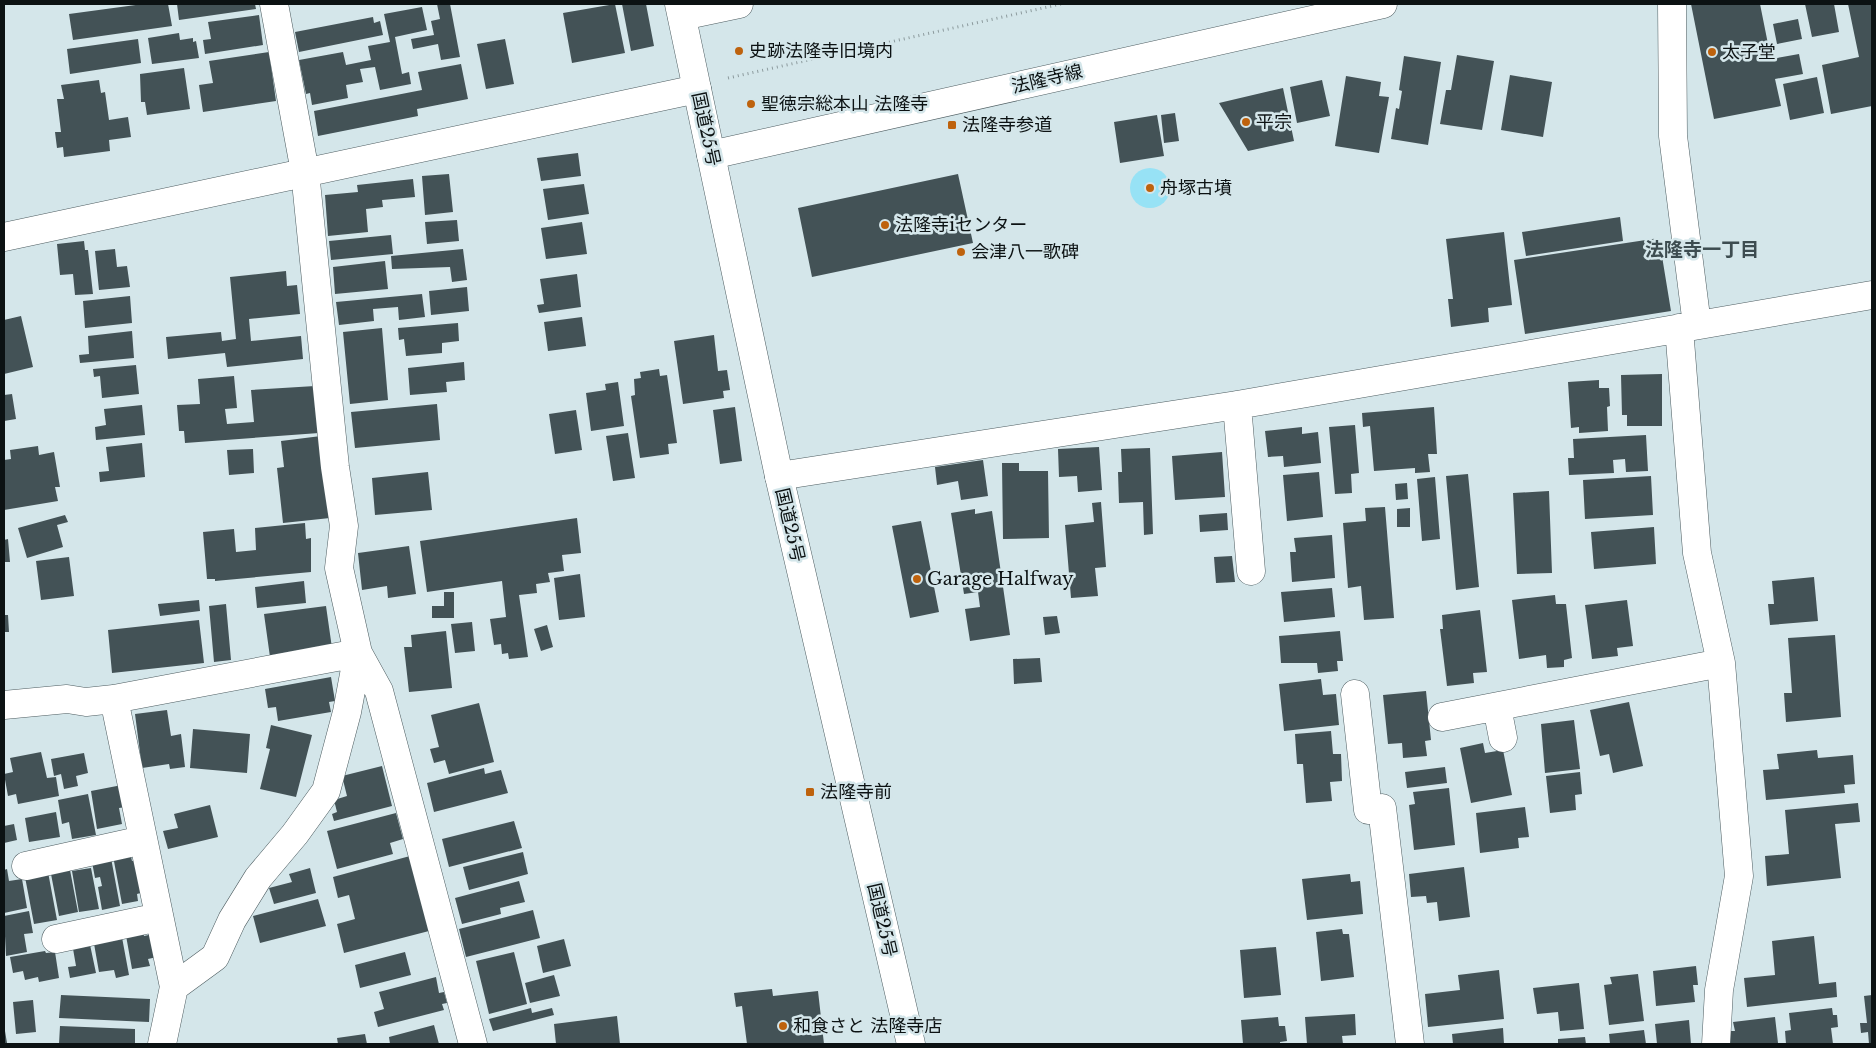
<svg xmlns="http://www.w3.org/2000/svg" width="1876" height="1048" font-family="'Libre Baskerville','Noto Sans JP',serif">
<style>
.green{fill:#97e2f5}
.building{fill:#435256}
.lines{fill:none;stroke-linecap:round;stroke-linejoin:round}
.minor-casing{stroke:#4e5d61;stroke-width:29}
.secondary-casing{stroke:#4e5d61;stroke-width:29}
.trunk-casing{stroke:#4e5d61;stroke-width:29}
.path{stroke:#8d9b9e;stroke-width:3;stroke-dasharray:1 4;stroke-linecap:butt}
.minor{stroke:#fff;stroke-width:28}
.secondary{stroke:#fff;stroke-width:28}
.trunk{stroke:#fff;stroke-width:28}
.poi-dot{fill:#be620d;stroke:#d4e6ea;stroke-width:2}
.labels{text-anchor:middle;stroke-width:5;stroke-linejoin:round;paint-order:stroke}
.poi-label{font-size:18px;fill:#0c1213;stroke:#d4e6ea;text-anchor:start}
.street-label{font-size:18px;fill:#0c1213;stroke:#d4e6ea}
.neighbourhood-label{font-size:19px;font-weight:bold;fill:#3d4c50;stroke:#d4e6ea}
</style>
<rect width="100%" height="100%" fill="#d4e6ea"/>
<path class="green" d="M1130 188a20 20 0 1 1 40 0a20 20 0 1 1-40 0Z"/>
<path class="building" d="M143,4H168L172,26L73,40L69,14Z
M177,4H255L256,9L179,20Z
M437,4H450L460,57L441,60L438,44L413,49L411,39L434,35L431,21L440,19Z
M615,4L625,53L572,63L563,13Z
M622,4H646L654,46L631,51Z
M1691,4H1760L1771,59L1799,54L1803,74L1775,79L1781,106L1714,119Z
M1805,4H1834L1839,32L1812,37Z
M1848,4H1872V106L1831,114L1822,65L1859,57Z
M422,7L427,30L395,37L402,74L409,72L411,84L380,90L375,67L360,69L363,82L346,85L348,98L312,105L310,93L306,94L299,60L343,52L346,65L371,60L368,46L390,42L384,14Z
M259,15L263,45L205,54L203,40L211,39L208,22Z
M373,17L374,23L380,21L383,35L299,52L295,32Z
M1798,19L1802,39L1777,44L1773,24Z
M179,33L180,40L193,38V42L196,41L199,58L152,64L148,38Z
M138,39L141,63L70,74L67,49Z
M505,39L514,84L486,89L477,44Z
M269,52L276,101L203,112L199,85L213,83L209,61Z
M1457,55L1494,61L1482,130L1440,124L1446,90H1451Z
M1404,56L1441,62L1428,145L1391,139L1396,108L1399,109L1402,91L1399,90Z
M461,64L468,99L417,109L418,116L318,136L314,111L422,90L418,72Z
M184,68L190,109L147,115L145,102H141L140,74Z
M1510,75L1552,82L1543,137L1501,130Z
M1346,76L1381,82L1379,96L1389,97L1379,153L1335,146Z
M1817,77L1824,113L1790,120L1783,84Z
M99,80L101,93L105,92L109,120L128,117L131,137L109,140L110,151L64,157L63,147L57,148L55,132H61L57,99H64L61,85Z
M1322,80L1330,116L1297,123L1290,87Z
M1283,88L1294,141L1248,151L1219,103Z
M1175,113L1179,141L1164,143L1161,115Z
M1157,115L1164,156L1120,163L1114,122Z
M578,153L581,176L541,181L537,158Z
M449,174L453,212L425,215L422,176Z
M958,174L973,243L812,277L798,208Z
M413,179L415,197L382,200L383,207L366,209L368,232L328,236L325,195L358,192L357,185Z
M584,184L589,214L548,220L543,189Z
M1620,217L1623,241L1526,256L1522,232Z
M457,220L459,241L427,244L425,222Z
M582,222L587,254L546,259L541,228Z
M1504,232L1512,305L1488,308L1489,322L1451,327L1448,299H1453L1446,239Z
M391,235L393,254L331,260L329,241Z
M1659,238L1671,311L1525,334L1514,260Z
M84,241L85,250H88L93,294L75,295L73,274L60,275L57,244Z
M115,249L117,267L127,266L130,287L99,290L95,251Z
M463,249L467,280L452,282L450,267L392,269L391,256Z
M385,261L388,289L335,294L333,267Z
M286,271L287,286L297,285L300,314L249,319L251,341L301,336L303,359L227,367L225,353L168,359L166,337L221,332L222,341L236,339L230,277Z
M577,274L581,307L539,313L537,305L544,304L540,279Z
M467,287L469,311L431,315L429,291Z
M422,294L425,317L399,320L398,307L373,309L374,321L339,325L336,302Z
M130,296L132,323L85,328L83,301Z
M21,316L33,367L4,374V320Z
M582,317L586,346L548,351L544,322Z
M458,323L459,341L442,343V353L406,356L404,339L399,340L398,328Z
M382,328L388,400L350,404L343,332Z
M132,331L134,358L80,363L79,355L89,354L88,336Z
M714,335L718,371L727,370L730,390L723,391L724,398L683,404L674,341Z
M464,362L465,380L446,382L447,392L410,395L408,368Z
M136,365L139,394L102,398L100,376L94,377L93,369Z
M659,369L660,376L667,375L677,443L668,444L669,454L640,458L631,396L635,395L634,379L641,378L640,372Z
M1662,374V426H1627V415H1622L1621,375Z
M234,376L237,408L225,409L227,424L254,422L251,390L315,386L319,433L185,443L184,431H179L177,405L200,404L198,379Z
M1599,380V388H1609L1610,406L1607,407L1608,431L1579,433V427L1571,428L1568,382Z
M618,382L624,426L591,431L586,393L606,390L605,384Z
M12,394L16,419L4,421V395Z
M437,404L440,440L355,448L351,412Z
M142,405L145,435L96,440L95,427L106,425L104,409Z
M735,407L742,461L720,464L713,410Z
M1434,407L1437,454H1428L1430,472L1415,473V468L1374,471L1370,426L1363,427L1362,413Z
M576,410L582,450L555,454L549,414Z
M1355,425L1359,473L1351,474L1352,493L1335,494L1329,427Z
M1302,427V434L1318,432L1321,463L1284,467L1283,456L1268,457L1265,431Z
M628,433L635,478L613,481L606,436Z
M1646,435L1648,471L1626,472L1625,459L1613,460L1614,473L1569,475L1568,458H1574L1573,439Z
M321,436L330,518L283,523L277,468L284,467L281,441Z
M142,443L145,477L100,482L99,472L109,471L106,447Z
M38,446L39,455L54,452L60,487H55L58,501L4,510V460L11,459L10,450Z
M1099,447L1102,490L1078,492L1077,476L1059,477L1058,449Z
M1150,448L1153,534L1144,535L1143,502L1119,503L1118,472H1122L1121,449Z
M253,449L254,473L229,475L227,450Z
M1222,452L1225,497L1175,500L1172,456Z
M983,460L988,496L961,500L958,481L937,485L935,467Z
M1002,463H1019V471H1048L1049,538L1003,539Z
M428,472L432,510L375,515L372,478Z
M1319,472L1323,517L1287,521L1283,475Z
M1468,474L1479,587L1456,590L1446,476Z
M1651,476L1653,515L1585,519L1583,480Z
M1435,477L1440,539L1422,541L1417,479Z
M1407,483L1408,499L1396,500L1395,484Z
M1549,491L1552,573L1517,574L1513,493Z
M1101,502L1106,567L1095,568L1098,596L1071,598L1065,525L1094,522L1092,503Z
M1385,507L1394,618L1364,620L1361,586L1348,588L1343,523L1366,521L1365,508Z
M1410,508V527H1397V509Z
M975,509V514L992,511L1010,635L970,641L965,609L980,607L978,592L964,594L951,513Z
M1227,513L1228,530L1200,532L1199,515Z
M65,515L68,522L57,525L63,547L27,558L18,528Z
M577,518L581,553L562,555L564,571L548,573L550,582L536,584L537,593L519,595L528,657L509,659L508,653L502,654L501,644L494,645L490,619L506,617L502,581L427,592L420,541Z
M921,521L939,612L910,618L892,526Z
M305,523L306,539L311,538V572L215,581V579H207L203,532L234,529L236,552L256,550L255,528Z
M1654,527L1656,564L1594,569L1591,532Z
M1332,535L1335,578L1292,582L1290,552H1296L1294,538Z
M8,539L10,562H4V540Z
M409,546L416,594L388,598L387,586L362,590L358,553Z
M1232,556L1235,582L1216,583L1214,557Z
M69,557L74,596L41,600L36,561Z
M580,574L585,617L559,620L554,578Z
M1814,577L1818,621L1770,625L1768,604H1774L1772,581Z
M304,581L306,603L257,608L255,587Z
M1332,588L1335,617L1284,622L1281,592Z
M444,592H454V618H432V606H444Z
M1555,595L1556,604H1566L1572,658L1564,660V667L1547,668L1546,655L1519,659L1512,600Z
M199,600L200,611L160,616L158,604Z
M1627,600L1633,646L1617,648L1618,656L1592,659L1585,605Z
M226,604L231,660L214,662L209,606Z
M326,606L332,648L270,657L264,614Z
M1480,610L1487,672L1473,673L1474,683L1447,686L1440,629H1443L1442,615Z
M4,615H8L9,632H4Z
M1057,616L1060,633L1045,635L1043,617Z
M199,620L204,663L112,673L108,630Z
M472,622L475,651L455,653L451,624Z
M547,625L553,647L541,651L534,629Z
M446,631L452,688L409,692L404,647H412L411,635Z
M1340,631L1343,661H1337L1338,671L1318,673L1317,663H1281L1279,636Z
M1835,635L1841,717L1786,722L1784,693H1792L1788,638Z
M1040,658L1042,682L1014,684L1013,659Z
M331,677L335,701L329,702L331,712L278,721L276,707L268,708L265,689Z
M1321,679L1323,695L1336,694L1339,725L1284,731L1279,684Z
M1426,691L1431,740L1425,741L1427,756L1403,758L1402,743L1388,744L1383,695Z
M1629,702L1643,766L1613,773L1609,754L1600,756L1590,710Z
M479,703L494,762L449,774L445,760L434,763L430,749L439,747L431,715Z
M167,710L171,736L181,734L185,767L170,769L169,764L142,768L135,714Z
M1574,720L1580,769L1545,773L1541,724Z
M271,725L312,735L296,797L260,789L270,749L266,748Z
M193,729L250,734L247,773L190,768Z
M1331,731L1333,754H1341L1342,781L1330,782L1332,801L1306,803L1303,764H1297L1295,734Z
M1483,743L1485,753L1503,750L1512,795L1471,803L1460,748Z
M1817,750L1818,758L1853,755L1855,784L1844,785L1845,793L1766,800L1763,770L1779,769L1777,754Z
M41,752L47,778L56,777L59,796L18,804L16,794L8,796L4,774L13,772L10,758Z
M84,753L88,773L76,776L78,786L64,789L61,774L54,776L51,759Z
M382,766L392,806L334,821L332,814L337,812L334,800L347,796L342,776Z
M1445,767L1447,783L1407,788L1405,772Z
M484,768L485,774L501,770L508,793L434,812L427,783Z
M1580,772L1582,794L1575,795L1576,810L1550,813L1546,776Z
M122,785L126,807L119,808L122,824L97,829L91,791Z
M1449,788L1455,845L1414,850L1409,805L1415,804L1413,792Z
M88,794L96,835L72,839L69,822L62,824L58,800Z
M1858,803L1860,822L1835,824L1841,878L1767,886L1765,856L1789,854L1785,810Z
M210,805L218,837L168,849L163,831L178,828L174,814Z
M1525,807L1529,837L1518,838L1519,848L1480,853L1476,813Z
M56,812L60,837L29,842L25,818Z
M396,813L403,839L390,843L393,854L337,869L327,831Z
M514,821L522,848L449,867L442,839Z
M14,824L17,840L4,843V826Z
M130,852L132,861L137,860L144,892L137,894L138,901L122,904L113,856Z
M523,852L528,874L469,890L463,867Z
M410,856L429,931L344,953L337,924L355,919L349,895L338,898L333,877Z
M111,858L120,906L102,910L98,887L102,886L100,877L95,878L92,862Z
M1464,867L1470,917L1439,921L1437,902L1427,903L1426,896L1411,897L1409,874Z
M91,868L99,909L79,912L72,871Z
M310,868L316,893L274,904L269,888L292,882L289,874Z
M7,869L9,881L22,879L27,908L4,913V870Z
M70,870L78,912L59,916L51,874Z
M48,872L57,920L34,924L25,877Z
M1350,874L1351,882L1360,881L1363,914L1307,920L1302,879Z
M519,881L525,902L500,908L501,914L462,924L455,898Z
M318,899L326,926L260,943L253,916Z
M533,910L540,938L466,957L459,929Z
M29,911L33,933L24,934L27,952L6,956L4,916Z
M142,927L144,936L153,934L157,957L148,959L150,966L132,969L125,930Z
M1342,929L1343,934H1349L1354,977L1321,981L1316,932Z
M121,932L129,975L116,978L114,970L99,972L93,938Z
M1814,936L1819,984L1836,982L1837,997L1747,1007L1744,978L1775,975L1772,941Z
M564,939L571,966L543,973L537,946Z
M89,940L96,973L70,978L68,967L76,966L72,943Z
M1276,947L1281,995L1244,998L1240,950Z
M45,951L46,953L55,952L59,978L39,982L38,977L25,980L23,971L13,973L10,957Z
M405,952L411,975L360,988L355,965Z
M514,952L527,1004L489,1014L476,961Z
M1696,966L1698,985H1693L1695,1002L1656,1006L1653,971Z
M1499,970L1504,1019L1428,1027L1425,994L1460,990L1458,975Z
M1638,974L1644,1021L1609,1025L1604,985L1612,984L1610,977Z
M554,975L560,996L530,1003L525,983Z
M436,977L439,993L444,992L447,1003L442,1004L444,1010L378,1027L374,1012L384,1009L379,992Z
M1579,983L1584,1029L1560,1031L1558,1012L1537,1014L1533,988Z
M772,989L773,996L818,991L824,1044H747L742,1006L736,1007L734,993Z
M61,995L150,999L149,1022L59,1018Z
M1872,995V1044H1869L1868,1032L1861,1033L1860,1023H1867L1864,996Z
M33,1000L36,1032L16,1034L13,1002Z
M531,1008L532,1013L552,1008L554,1015L493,1031L489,1019Z
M1832,1008L1833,1015H1837L1838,1027L1831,1028L1833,1044H1786L1785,1031L1791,1030L1789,1013Z
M1355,1014L1356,1035L1342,1036L1343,1044H1307L1305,1017Z
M617,1016L620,1044H556L554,1024Z
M1278,1017L1279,1026H1285L1287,1041L1280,1042V1044H1243L1241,1020Z
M1775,1017L1778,1043L1730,1044L1729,1031H1735L1733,1022Z
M1689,1020L1691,1044H1657L1655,1024Z
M4,1025L7,1043L4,1044Z
M434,1025L439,1044H390L389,1037Z
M60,1026L135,1029V1044H59Z
M1503,1028L1504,1044H1453L1452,1034Z
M1644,1030L1646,1044H1610L1609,1034Z
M365,1034L367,1044H338L337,1038Z
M1585,1037L1586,1044H1558V1039Z"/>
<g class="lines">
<g class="minor-casing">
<path id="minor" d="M274,4L305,172L335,467L344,526L339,568L358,653L379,691L473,1044
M1672,4L1673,136L1697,325
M4,237L697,89
M1679,328L1697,553L1721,663L1739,876L1719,990L1716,1044
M1237,405L1251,571
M779,476L1237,405L1872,295
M1355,694L1368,810L1382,808L1410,1044
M114,699L174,987
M4,705L67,699L86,702L114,699L358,653L347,712L326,791L295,834L258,878L232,920L215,957L174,987L162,1044
M1497,707L1503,738
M1442,717L1721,663
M26,866L143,840
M56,939L159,917"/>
</g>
<g class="secondary-casing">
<path id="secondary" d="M682,16L739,4
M711,155L1383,4"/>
</g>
<g class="trunk-casing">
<path id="trunk" d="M679,4L779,476L911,1044"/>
</g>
<path class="path" d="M728,78L1061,4"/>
<use href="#minor" class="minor"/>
<use href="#secondary" class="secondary"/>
<use href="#trunk" class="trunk"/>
</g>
<g class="poi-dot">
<circle cx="739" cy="51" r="5"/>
<circle cx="1712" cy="52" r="5"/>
<circle cx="751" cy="104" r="5"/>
<circle cx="1246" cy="122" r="5"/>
<rect x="947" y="120" width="10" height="10" rx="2.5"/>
<circle cx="1150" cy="188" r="5"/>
<circle cx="885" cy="225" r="5"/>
<circle cx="961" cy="252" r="5"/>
<circle cx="917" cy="579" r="5"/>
<rect x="805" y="787" width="10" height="10" rx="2.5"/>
<circle cx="783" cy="1026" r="5"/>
</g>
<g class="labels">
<g class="poi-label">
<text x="749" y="57">史跡法隆寺旧境内</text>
<text x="1722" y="58">太子堂</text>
<text x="761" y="110">聖徳宗総本山 法隆寺</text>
<text x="1256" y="128">平宗</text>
<text x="962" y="131">法隆寺参道</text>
<text x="1160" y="194">舟塚古墳</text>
<text x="895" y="231">法隆寺iセンター</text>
<text x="971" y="258">会津八一歌碑</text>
<text x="927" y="585">Garage Halfway</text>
<text x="820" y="798">法隆寺前</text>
<text x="793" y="1032">和食さと 法隆寺店</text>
</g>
<g class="street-label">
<text transform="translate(1047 79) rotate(-13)" y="6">法隆寺線</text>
<text transform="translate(706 129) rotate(78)" y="6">国道25号</text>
<text transform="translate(790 525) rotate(77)" y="6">国道25号</text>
<text transform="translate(882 920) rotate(77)" y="6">国道25号</text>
</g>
<g class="neighbourhood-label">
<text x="1702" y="256">法隆寺一丁目</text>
</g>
</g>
<rect width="1876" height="1048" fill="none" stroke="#0c1213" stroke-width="10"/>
</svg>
